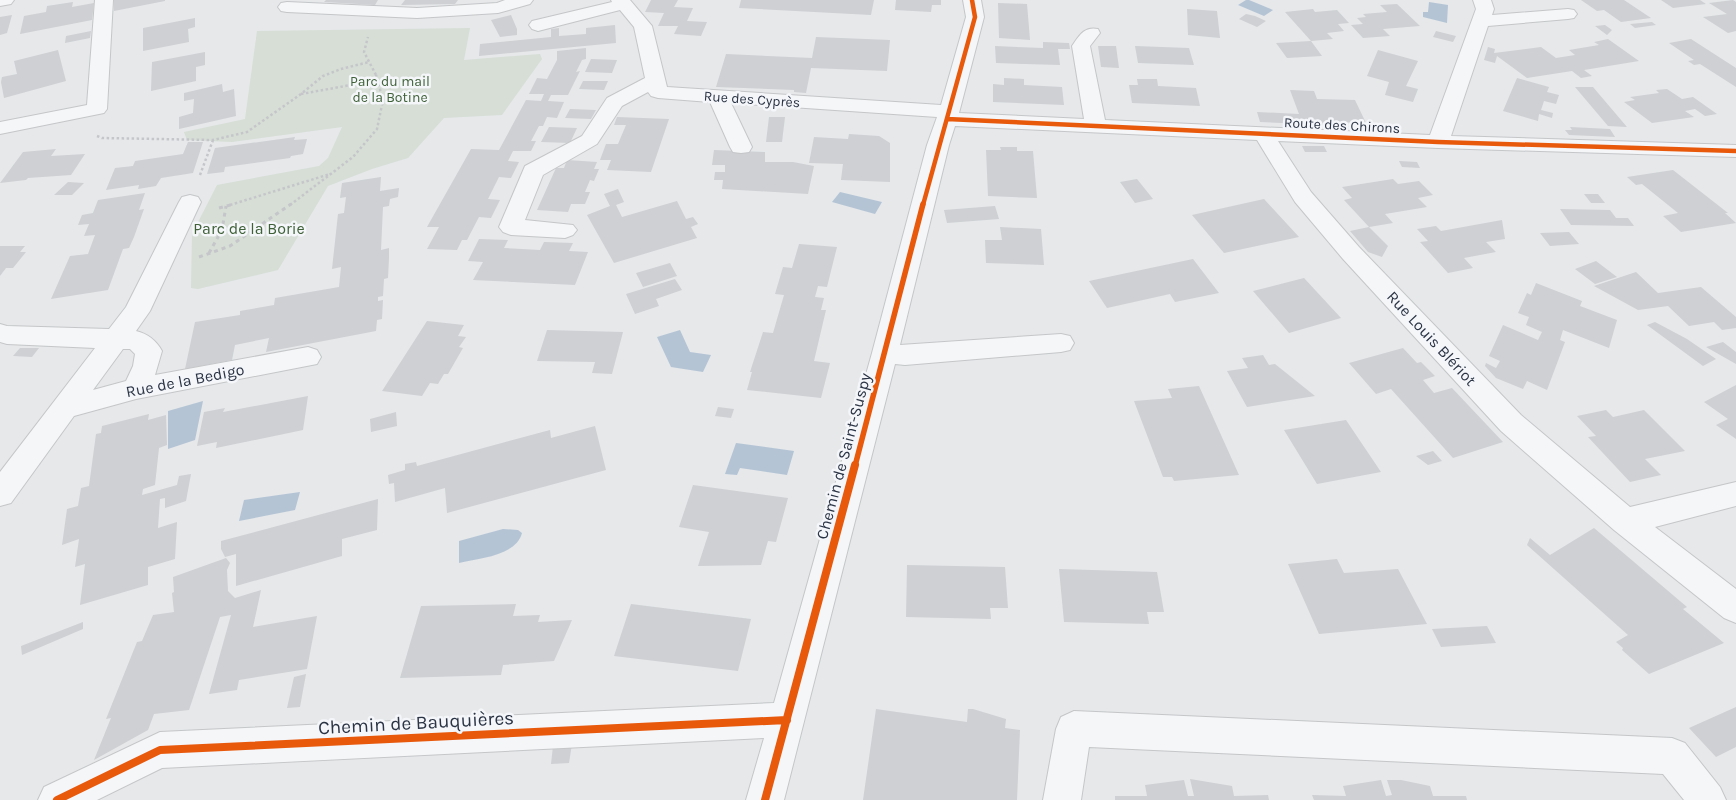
<svg xmlns="http://www.w3.org/2000/svg" width="1736" height="800" font-family="Karla,sans-serif">
<style>
.green{fill:#d6ded6}
.water{fill:#b4c4d5}
.building{fill:#ced0d3}
.lines{fill:none;stroke-linecap:round;stroke-linejoin:round}
.minor-casing{stroke:#c4c6c8;stroke-width:2}
.path-far1{stroke:#c5c6ca;stroke-width:2.5;stroke-dasharray:2.5 2.5;stroke-linecap:butt}
.path{stroke:#c5c6ca;stroke-width:3;stroke-dasharray:4 4;stroke-linecap:butt}
.minor{fill:#f5f6f7;fill-rule:evenodd}
.cycleway-far2-casing{stroke:#f4f6f9;stroke-width:7}
.cycleway-far1-casing{stroke:#f4f6f9;stroke-width:9}
.cycleway-casing{stroke:#f4f6f9;stroke-width:11}
.cycleway-far2{stroke:#e8590c;stroke-width:4.5}
.cycleway-far1{stroke:#e8590c;stroke-width:5.5}
.cycleway{stroke:#e8590c;stroke-width:8}
.labels{text-anchor:middle;stroke-width:5;stroke-linejoin:round;paint-order:stroke}
.far-park-label{font-size:14px;fill:#3f6138;stroke:#f4f6f9}
.far-street-label{font-size:14px;fill:#2b3445;stroke:#f4f6f9}
.park-label{font-size:16px;fill:#3f6138;stroke:#f4f6f9}
.street-label{font-size:16px;fill:#2b3445;stroke:#f4f6f9}
.near-street-label{font-size:19px;fill:#2b3445;stroke:#f4f6f9}
</style>
<rect width="100%" height="100%" fill="#e6e8ea"/>
<path class="green" d="M470,28L464,60L540,54L542,59L502,115L444,118L408,158L372,169L328,186L278,270L198,289L191,288L192,234L217,185L319,166L328,158L342,127L232,142L187,140L184,132L245,119L257,31Z"/>
<path class="water" d="M1246,0H1249L1273,10L1264,16L1238,5Z
M1429,2L1448,5L1447,23L1423,17V12H1428Z
M840,192L882,202L875,214L832,202Z
M680,330L690,352L711,355L703,372L671,367L657,337Z
M203,401L195,440L168,449V411Z
M736,443L794,451L787,475L740,468L737,475L725,474Z
M300,492L295,510L239,521L244,500Z
M503,529L518,530L522,533C516,556 479,558 459,563V541Z"/>
<path class="building" d="M114,0H165V1L114,11Z
M326,0H378L375,5L324,2Z
M405,0H458L455,4L401,5Z
M651,0H678L674,7L693,8L687,21L707,22L701,36L674,34L678,26H658L664,13L645,12Z
M741,0H874L871,15L739,8Z
M896,0H941V5H932L931,12L895,10Z
M1581,0H1624L1651,18L1621,22L1604,10L1597,11Z
M1661,0H1700L1706,4L1673,8Z
M1733,0L1736,2V31L1728,33L1703,17L1727,14L1709,3Z
M73,2L72,7L94,3L92,20L20,34L24,16L46,12L47,6Z
M998,3L1027,4L1030,40L999,38Z
M1397,4L1420,26L1383,29L1390,36L1363,38L1351,25L1363,24L1357,18L1366,17L1363,14L1387,12L1380,5Z
M1187,9L1217,11L1220,38L1188,35Z
M1313,9L1315,12L1337,10L1349,23L1338,24L1344,31L1327,33L1333,39L1311,41L1322,56L1287,58L1276,43L1311,41L1285,12Z
M1246,14L1255,16L1266,21L1257,27L1239,19Z
M12,15L7,33L0,35V17Z
M511,15L517,29V35L500,37L491,20Z
M195,18V27L188,29L189,42L143,51V28Z
M1652,22L1656,25L1635,28L1630,24Z
M615,25L616,43L479,56L480,44L551,37V29L559,28V36L586,34V28Z
M1605,25L1612,30L1607,35L1595,26Z
M91,31L90,38L65,43L66,36Z
M1436,31L1456,36L1453,42L1433,37Z
M816,37L890,40L887,71L811,68L806,93L794,92V90L716,87L726,54L812,58Z
M1608,39L1639,61L1584,70L1592,76L1581,78L1572,71L1527,78L1497,56L1495,63L1484,60L1488,47L1495,49L1494,53L1541,47L1556,58L1575,55L1569,50L1599,45L1594,42Z
M1691,39L1736,68V87L1700,64L1694,65L1688,61L1694,60L1669,43Z
M1043,42L1069,43L1070,49H1058L1060,65L996,63L995,46L1043,48Z
M1098,46H1116L1119,68L1101,67Z
M1135,46L1189,48L1194,65L1138,63Z
M586,48V59L582,60L576,72L580,71L568,95H551L548,101L564,102L557,118L547,117L543,126H539L531,141H536L531,151H513L508,161L519,162L511,178L499,177L488,199L500,200L491,218L479,217L467,240H462L457,250L427,249L439,227H427L471,149L499,150L526,100L541,101L544,94H529L537,78L547,79L557,60V51Z
M58,50L66,81L4,98L1,82L2,77L17,74L14,61Z
M1378,50L1418,61L1406,86L1418,89L1413,102L1385,95L1389,82L1367,76Z
M205,52V65L196,67V81L151,91L152,62Z
M591,59L617,60L612,73L585,72Z
M1004,78L1024,79V85L1062,87L1064,105L993,102V84L1004,85Z
M1517,78L1549,87L1547,92L1559,95L1556,104L1544,101L1541,110L1553,113L1552,118L1539,114L1538,121L1503,111Z
M1137,79H1157L1158,86L1196,88L1200,106L1132,103L1129,85H1138Z
M583,81H608L604,90L579,89Z
M222,84L223,92L234,89L236,116L179,129V117L193,113L194,99L184,101V93Z
M1575,87H1593L1627,127L1608,126Z
M1667,89L1682,99L1693,97L1717,114L1705,116L1695,109L1685,111L1694,117L1652,123L1624,102L1635,100L1630,97L1659,93L1656,90Z
M1290,90L1314,91L1317,99L1355,100L1366,123L1327,122L1329,125L1260,122L1257,112L1299,114Z
M570,109L596,110L591,119L565,118Z
M617,117L669,119L651,172L607,170L611,160H600L606,144H618L626,125H614Z
M769,117H785L782,142H766Z
M549,127L577,128L570,143L541,142Z
M1570,127L1610,129L1615,137L1569,135L1565,130H1572Z
M849,134L879,136L890,143V182L841,180L843,164L809,163L814,137L848,139Z
M295,137L294,140L307,139L303,154L291,156L290,158L225,167L224,172L207,174L215,148Z
M188,142H203L193,173L161,178L156,186L138,189L139,185L106,190L115,168L133,166L135,161L183,154Z
M1302,146H1324L1327,152H1305Z
M1000,147H1017V151H1033L1037,198L988,196L986,150H1001Z
M56,149L51,156L85,154L71,175L28,178L26,180L0,183L23,152Z
M714,150L765,152V162H793L814,166L808,194L722,189L723,180H714L715,172H725V165H712Z
M567,160L597,162L594,169H599L594,181L590,180L585,192H590L585,204H571L568,212L537,210L556,168H564Z
M1399,161L1417,162L1420,168L1402,167Z
M1673,170L1728,213H1725L1736,223L1681,232L1663,216L1678,213L1642,184L1636,185L1627,177Z
M381,177L380,191L399,188L398,197L390,199L389,206L383,207L381,250L389,248V258L388,278L384,279L383,296L378,297V301L383,300L382,319L377,320L376,331L266,352L269,338L235,345L232,360L185,369L195,322L240,315V311L274,305L275,298L339,287L341,267L332,269L338,214L344,213L346,197L340,198L342,183Z
M1137,179L1153,199L1135,203L1120,182Z
M1393,179L1398,184L1419,181L1433,195L1418,198L1427,207L1385,214L1393,223L1369,227L1388,246L1382,257L1368,252L1350,231L1369,227L1344,200L1352,198L1342,187Z
M68,182L84,183L72,195H54Z
M618,189L624,202L616,205L622,217L677,201L686,219L693,217L698,224L691,227L697,238L614,263L587,215L610,206L604,194Z
M145,193L139,210L144,209L134,237L129,248L123,249L108,290L51,299L70,256L88,254L95,235L84,236L89,224L78,225L82,215L93,213L98,200Z
M1584,194H1598L1605,203H1591Z
M1264,199L1299,237L1224,253L1192,215Z
M995,206L999,219L947,223L944,210Z
M1560,209L1610,210L1616,218H1628L1634,226L1571,225Z
M1502,220L1505,239L1486,242L1496,252L1464,258L1473,268L1448,273L1420,242L1428,241L1417,229L1436,226L1441,231Z
M1000,227L1041,229L1044,265L986,263L985,240H1002Z
M1569,232L1579,244L1550,246L1540,233Z
M479,239L508,240L504,248L540,250L544,242L573,243L569,251L588,252L575,285L473,280L483,262L468,261Z
M799,244L837,247L827,287L818,286L815,297L824,298L821,310H826L814,361L830,363L821,398L747,390L752,372H750L763,332L773,333L784,295L775,294L783,267L792,268Z
M0,246H25L20,252H26L13,268H6L0,276Z
M1193,259L1219,293L1175,302L1170,294L1107,308L1089,281Z
M1596,261L1617,277L1595,284L1575,269Z
M670,263L677,276L643,287L636,273Z
M1636,272L1658,293L1701,287L1736,317V328L1722,330L1714,322L1689,326L1668,306L1638,310L1594,286Z
M1304,278L1341,318L1289,333L1253,291Z
M675,279L682,290L656,299L659,306L635,314L626,294Z
M1536,283L1582,301L1580,306L1617,320L1609,348L1563,330L1560,340L1565,342L1547,390L1527,381L1523,389L1496,378L1485,366L1486,363L1496,368L1500,361L1489,356L1503,325L1538,340L1542,332L1526,325L1529,317L1518,313L1527,293L1531,295Z
M427,321L464,325L458,336L466,337L459,347L463,348L448,374H444L438,384L430,383L422,396L382,391Z
M1655,322L1687,339L1716,359L1703,366L1647,325Z
M547,330L623,332L612,374L592,373L595,362L537,361Z
M1723,342L1736,352V364L1706,347Z
M20,348H39L32,357L13,356Z
M1403,348L1417,363L1421,362L1435,376L1423,380L1434,393L1452,388L1503,442L1453,458L1391,389L1376,394L1349,363Z
M1263,355L1269,365L1275,364L1315,396L1247,407L1227,371L1248,368L1242,358Z
M1736,385V439L1716,425L1728,419L1704,402Z
M1199,386L1239,475L1174,481L1172,477H1163L1134,401L1172,398L1168,389Z
M308,396L303,430L216,448L217,442L197,446L204,412L225,408L223,412Z
M718,407L734,409L731,418L715,416Z
M1606,410L1613,417L1644,410L1685,451L1645,459L1661,475L1630,482L1588,437L1596,436L1577,416Z
M396,412L397,426L371,432L370,419Z
M149,414L148,420L166,415L167,445L159,448L155,485L143,489L142,495L177,485L179,476L191,474L186,501L165,508V498L160,499L158,528L177,522L175,559L148,567V585L80,605L85,564L75,567L79,539L62,545L67,509L78,506L81,488L89,486L96,434L101,433L102,426Z
M1346,420L1381,472L1317,484L1284,430Z
M595,426L606,470L447,513L445,488L395,502L394,483L389,484L388,475L405,470V464L416,462L417,466L550,430L551,438Z
M1433,451L1442,461L1428,465L1416,456Z
M693,485L788,498L776,542L768,541L761,565L698,566L709,532L679,527Z
M378,499L377,530L342,539V556L236,586V554L225,557L221,549V541Z
M1594,528L1687,607L1683,609L1724,643L1649,674L1622,650L1623,648L1616,642L1628,635L1527,545L1530,538L1550,555Z
M226,558L230,563L227,570L228,591L235,598L261,590L253,627L317,616L307,669L239,680L237,690L209,694L231,615L220,617L189,710L154,714L148,730L94,760L111,718L106,719L137,642L142,641L153,615L174,612L172,593L174,592L173,577Z
M1337,559L1344,573L1398,569L1427,624L1319,634L1288,564Z
M907,565L1005,567L1008,608H990L991,619L906,617Z
M1059,569L1157,572L1164,612H1147L1149,624L1064,622Z
M516,604L513,616L540,615L538,622L572,620L554,661L503,665L501,675L400,678L421,606Z
M631,604L751,619L738,671L614,656Z
M83,622V629L22,655L21,646Z
M1487,626L1496,643L1441,647L1432,629Z
M306,674L300,707L287,708L294,677Z
M1736,707V747L1716,757L1689,728Z
M876,709L967,722L968,709H973L1006,719L1005,728L1020,730L1017,800H863Z
M572,744L569,763L551,764L553,746Z
M1190,779L1232,786L1234,796L1268,795L1269,800H1115V796H1147L1145,785L1184,780L1188,796H1194Z
M1381,780L1386,796L1392,795L1387,780H1401L1430,786L1433,796H1466L1467,800H1314L1312,795L1346,796L1343,786Z"/>
<g class="lines">
<g class="minor-casing">
<path id="minor" d="M0,0H14L11,4L0,6Z
M95,0H113L107,109L104,113L0,134V122L87,105Z
M505,0H533L530,4L498,13L417,18L287,12L281,11L278,7L281,3L287,2L417,8L497,3Z
M611,0H630L652,26L667,87L941,105L966,17L963,0H981L984,17L959,113L1084,119L1072,46C1079,36 1084,26 1098,29L1100,33L1090,46L1105,120L1430,135L1476,9L1473,0H1491L1494,9L1492,15L1568,9L1574,10L1577,14L1574,18L1568,19L1488,26L1451,136L1736,145V157L1438,148L1278,141L1311,192L1359,247L1521,415L1630,507L1736,482V506L1655,527L1736,589V623L1724,618L1614,530L1501,431L1343,259L1295,202L1257,140L955,126L949,145L900,345L1061,334L1070,336L1074,343L1070,350L1061,352L905,365L895,364L784,800H746L764,738L162,768L97,800H38L44,787L160,732L774,703L872,353L927,145L937,117L731,103L752,147L749,152L741,153L733,152L730,147L710,102L658,98L651,96L648,92L622,106L597,144L543,175L525,220L573,225L577,230L573,235L565,238L511,235L503,232L499,227L525,166L582,136L607,98L645,78L634,27L620,10L538,31L532,29L529,25L532,21L612,2Z
M190,195L198,197L201,202L150,311L136,331C148,334 156,340 162,351L155,375L308,347L317,350L321,357L317,364L136,399L74,416L11,503L0,506V472L95,348L7,344L0,342V324L7,326L109,329L126,307L179,202L182,197ZM123,349H130L135,354L133,366L126,381L93,390Z
M1074,711L1672,738L1685,743L1720,787L1726,800H1684L1663,774L1089,747L1081,800H1043L1056,729L1061,717Z"/>
</g>
<path class="path-far1" d="M301,94L373,81L376,75L364,52L368,37
M97,136L102,138L213,140L247,132L301,94L323,76L341,69L369,62
M200,175L213,140
M230,205L330,174
M290,205L353,157L377,129L383,100L376,75"/>
<path class="path" d="M219,208L234,204
M209,253L222,230L226,206
M199,257L230,246L291,204"/>
<use href="#minor" class="minor"/>
<g class="cycleway-far2-casing">
<path id="cycleway-far2" d="M947,119L1438,142L1736,151
M923,205L975,17L972,0"/>
</g>
<g class="cycleway-far1-casing">
<path id="cycleway-far1" d="M855,466L923,204"/>
</g>
<g class="cycleway-casing">
<path id="cycleway" d="M57,800L160,750L787,720
M765,800L855,465"/>
</g>
<use href="#cycleway-far2" class="cycleway-far2"/>
<use href="#cycleway-far1" class="cycleway-far1"/>
<use href="#cycleway" class="cycleway"/>
</g>
<g class="labels">
<g class="far-park-label">
<text x="390" y="86">Parc du mail<tspan x="390" dy="16">de la Botine</tspan></text>
</g>
<g class="far-street-label">
<text transform="translate(752 99) rotate(4)" y="5">Rue des Cyprès</text>
<text transform="translate(1342 125) rotate(3)" y="5">Route des Chirons</text>
</g>
<g class="park-label">
<text x="249" y="234">Parc de la Borie</text>
</g>
<g class="street-label">
<text transform="translate(1432 338) rotate(47)" y="6">Rue Louis Blériot</text>
<text transform="translate(185 380) rotate(-11)" y="6">Rue de la Bedigo</text>
<text transform="translate(843 456) rotate(-75)" y="6">Chemin de Saint-Suspy</text>
</g>
<g class="near-street-label">
<text transform="translate(416 722) rotate(-3)" y="7">Chemin de Bauquières</text>
</g>
</g>
</svg>
